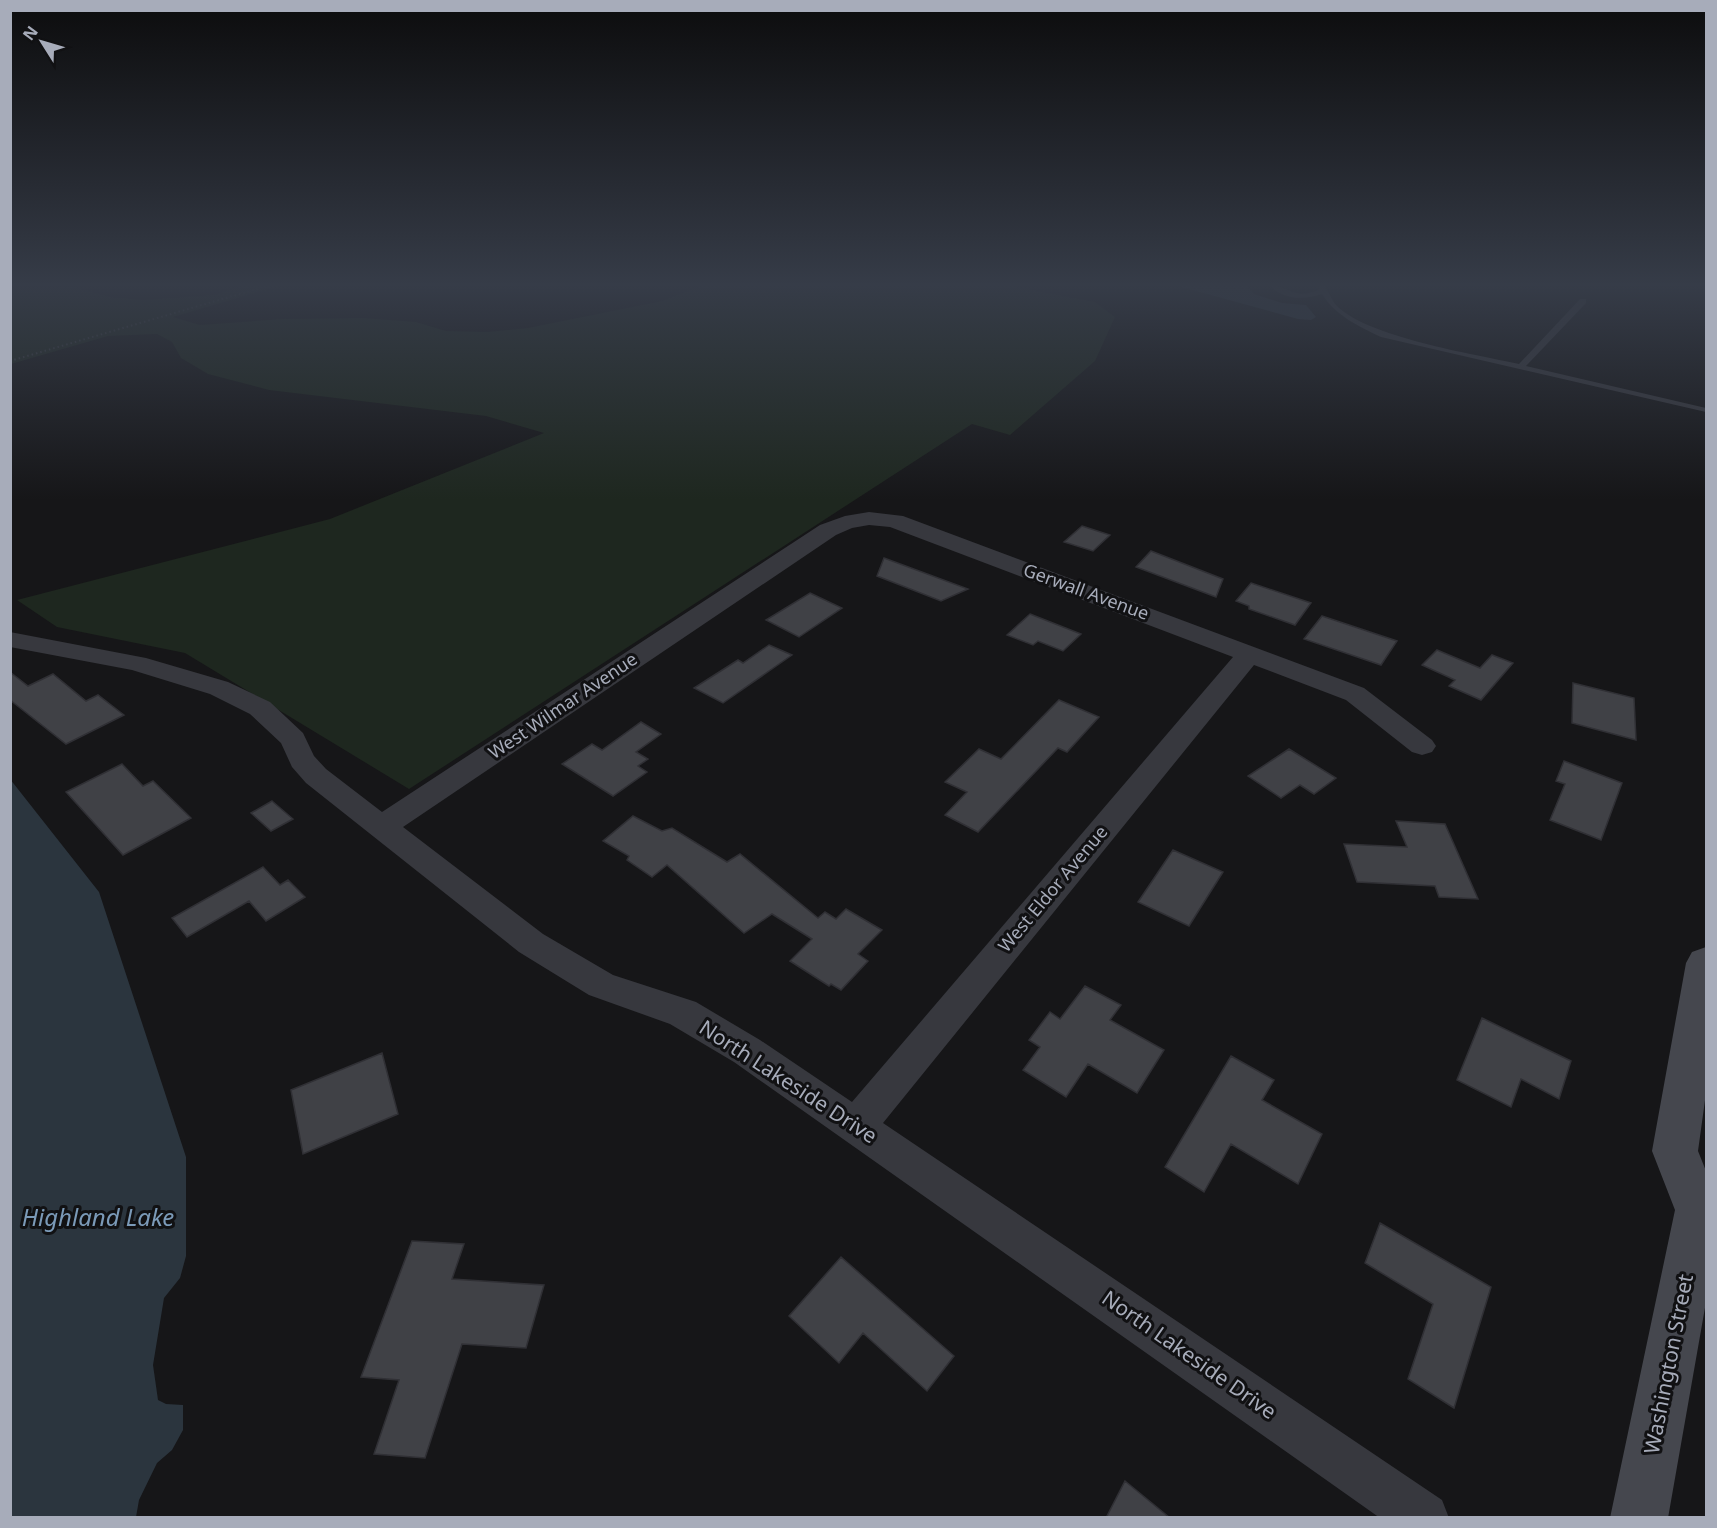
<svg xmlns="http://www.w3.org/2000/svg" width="1717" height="1528" font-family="'Noto Sans',sans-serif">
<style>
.green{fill:#1e271f}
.water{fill:#2b353e}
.building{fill:#404146;stroke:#303035;stroke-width:1.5}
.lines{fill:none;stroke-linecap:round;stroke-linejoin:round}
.path{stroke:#3d3f45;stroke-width:2;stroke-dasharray:1.5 3;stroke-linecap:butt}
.service{fill:#37383e;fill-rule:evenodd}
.minor{fill:#37383e;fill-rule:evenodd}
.secondary{fill:#45474e;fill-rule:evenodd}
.labels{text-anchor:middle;stroke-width:6;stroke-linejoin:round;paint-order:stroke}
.street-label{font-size:18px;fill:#a7acba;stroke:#111113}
.near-street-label{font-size:21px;fill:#a7acba;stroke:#111113}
.near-water-label{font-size:24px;font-style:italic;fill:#7b9ab8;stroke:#111113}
</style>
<rect width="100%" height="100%" fill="#161618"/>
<path class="green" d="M242,286H278L173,317L200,325L282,319L364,318L416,322L446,331L487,332L528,328L662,301L701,286H1011L1095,302L1115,317L1095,361L1010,435L972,424L409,789L185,653L57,627L17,600L330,519L544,433L486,416L269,390L208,374L181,358L172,342L157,334L108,336L11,364L10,288L74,287L110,297L143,300L214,295Z"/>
<path class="water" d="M1178,286H1247L1254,294L1282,303L1306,305L1316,317L1311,320L1298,319Z
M10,779L99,892L186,1157V1256L180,1278L164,1298L153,1365L158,1400L166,1404L183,1405V1430L172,1450L157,1463L139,1500L136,1517H11Z"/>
<path class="building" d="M1082,526L1110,535L1093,551L1064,542Z
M1151,551L1223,579L1216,597L1136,567Z
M884,558L968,589L941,601L877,576Z
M1251,583L1311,603L1295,625L1249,609V606L1236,601Z
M810,593L842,608L799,637L766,620Z
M1030,614L1081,634L1063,651L1038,641L1033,645L1007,635Z
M1322,616L1397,641L1381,665L1304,639Z
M769,645L792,655L723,703L694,688L738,660L743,663Z
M1437,650L1480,668L1492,655L1513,663L1481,700L1449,686L1455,680L1422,665Z
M10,672L28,686L53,674L86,701L98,695L124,715L66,744L10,700Z
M1573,683L1634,698L1636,740L1572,723Z
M1059,700L1099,717L1067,752L1058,748L978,832L945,815L967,792L945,782L979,749L1001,759Z
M641,722L661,734L636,752L648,759L638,766L647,772L613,796L562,764L592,744L602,750Z
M1289,749L1336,778L1314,794L1300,785L1281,798L1248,776Z
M1564,761L1622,783L1601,840L1550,820L1565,784L1556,781Z
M122,764L143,786L153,781L191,818L123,855L66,792Z
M272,801L293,819L271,831L251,813Z
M633,816L662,831L672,828L727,862L740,854L818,918L825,912L836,919L846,909L882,930L858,954L868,961L841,990L831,984L829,986L790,961L812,939L772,914L744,933L667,865L652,877L627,860L629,856L603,841Z
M1396,821L1445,824L1478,899L1439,897L1435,886L1357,882L1344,844L1407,847Z
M1173,850L1223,872L1189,926L1138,902Z
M263,867L280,885L288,880L305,897L266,921L249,901L187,937L172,918Z
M1085,986L1121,1005L1110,1020L1164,1050L1137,1093L1088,1064L1066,1097L1023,1070L1040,1047L1029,1040L1050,1012L1060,1019Z
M1482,1018L1571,1061L1559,1099L1521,1079L1511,1107L1457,1080Z
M382,1053L398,1114L303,1154L291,1090Z
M1231,1056L1274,1080L1262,1100L1322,1134L1298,1184L1231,1144L1204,1192L1165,1167Z
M1380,1223L1491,1287L1454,1408L1408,1379L1433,1304L1365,1263Z
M412,1241L464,1244L452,1279L544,1285L526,1348L462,1344L425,1458L374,1454L399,1380L361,1377Z
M841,1257L954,1356L927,1391L863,1333L839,1363L789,1316Z
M1125,1481L1170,1518H1106Z"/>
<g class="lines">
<path class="path" d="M10,361L267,286"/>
<path class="service" d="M1271,286C1290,286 1295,301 1320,289L1318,286H1324C1329,291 1331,299 1336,305C1366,337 1474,354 1519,364L1580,299H1586V303L1526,366L1706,408V412L1381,337C1358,326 1336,316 1322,294C1305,300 1283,300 1271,286Z"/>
<path class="minor" d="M869,512L903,516L1364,688L1432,740L1436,746L1432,752L1422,755L1412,752L1346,700L1254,665L883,1123L1442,1500L1449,1518H1380L734,1062L670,1024L589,995L519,952L306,783L292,767L281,743L250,714L210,694L132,670L10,647V632L146,658L228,682L270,702L303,733L314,756L326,769L382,812L820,525L845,516ZM869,525L890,527L1233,657L852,1102L760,1040L696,1002L613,975L543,934L403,827L836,535L852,528Z"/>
<path class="secondary" d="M1706,947V1093L1698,1151L1706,1171V1302L1668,1518H1610L1675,1210L1652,1151L1686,963L1692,952Z"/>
</g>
<linearGradient id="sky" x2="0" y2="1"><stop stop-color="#0c0c0d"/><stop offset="0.57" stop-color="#363c48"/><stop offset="1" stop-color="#363c48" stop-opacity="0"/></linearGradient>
<rect width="1717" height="500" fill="url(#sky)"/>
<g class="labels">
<g class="street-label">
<text transform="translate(1086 592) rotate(20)" y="6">Gerwall Avenue</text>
<text transform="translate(563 706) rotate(-34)" y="6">West Wilmar Avenue</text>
<text transform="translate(1053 889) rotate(-50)" y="6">West Eldor Avenue</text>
</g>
<g class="near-street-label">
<text transform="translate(788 1082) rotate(33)" y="7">North Lakeside Drive</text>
<text transform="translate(1189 1355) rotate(35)" y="7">North Lakeside Drive</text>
<text transform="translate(1669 1364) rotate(-79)" y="7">Washington Street</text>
</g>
<g class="near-water-label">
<text x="98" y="1226">Highland Lake</text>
</g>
</g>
<rect width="1717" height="1528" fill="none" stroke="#a7acba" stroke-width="24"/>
<g transform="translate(42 42) rotate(307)" stroke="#111113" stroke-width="4.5" paint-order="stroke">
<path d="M0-4.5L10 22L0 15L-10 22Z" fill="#a7acba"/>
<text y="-9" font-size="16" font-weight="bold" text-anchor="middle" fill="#a7acba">N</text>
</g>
</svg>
